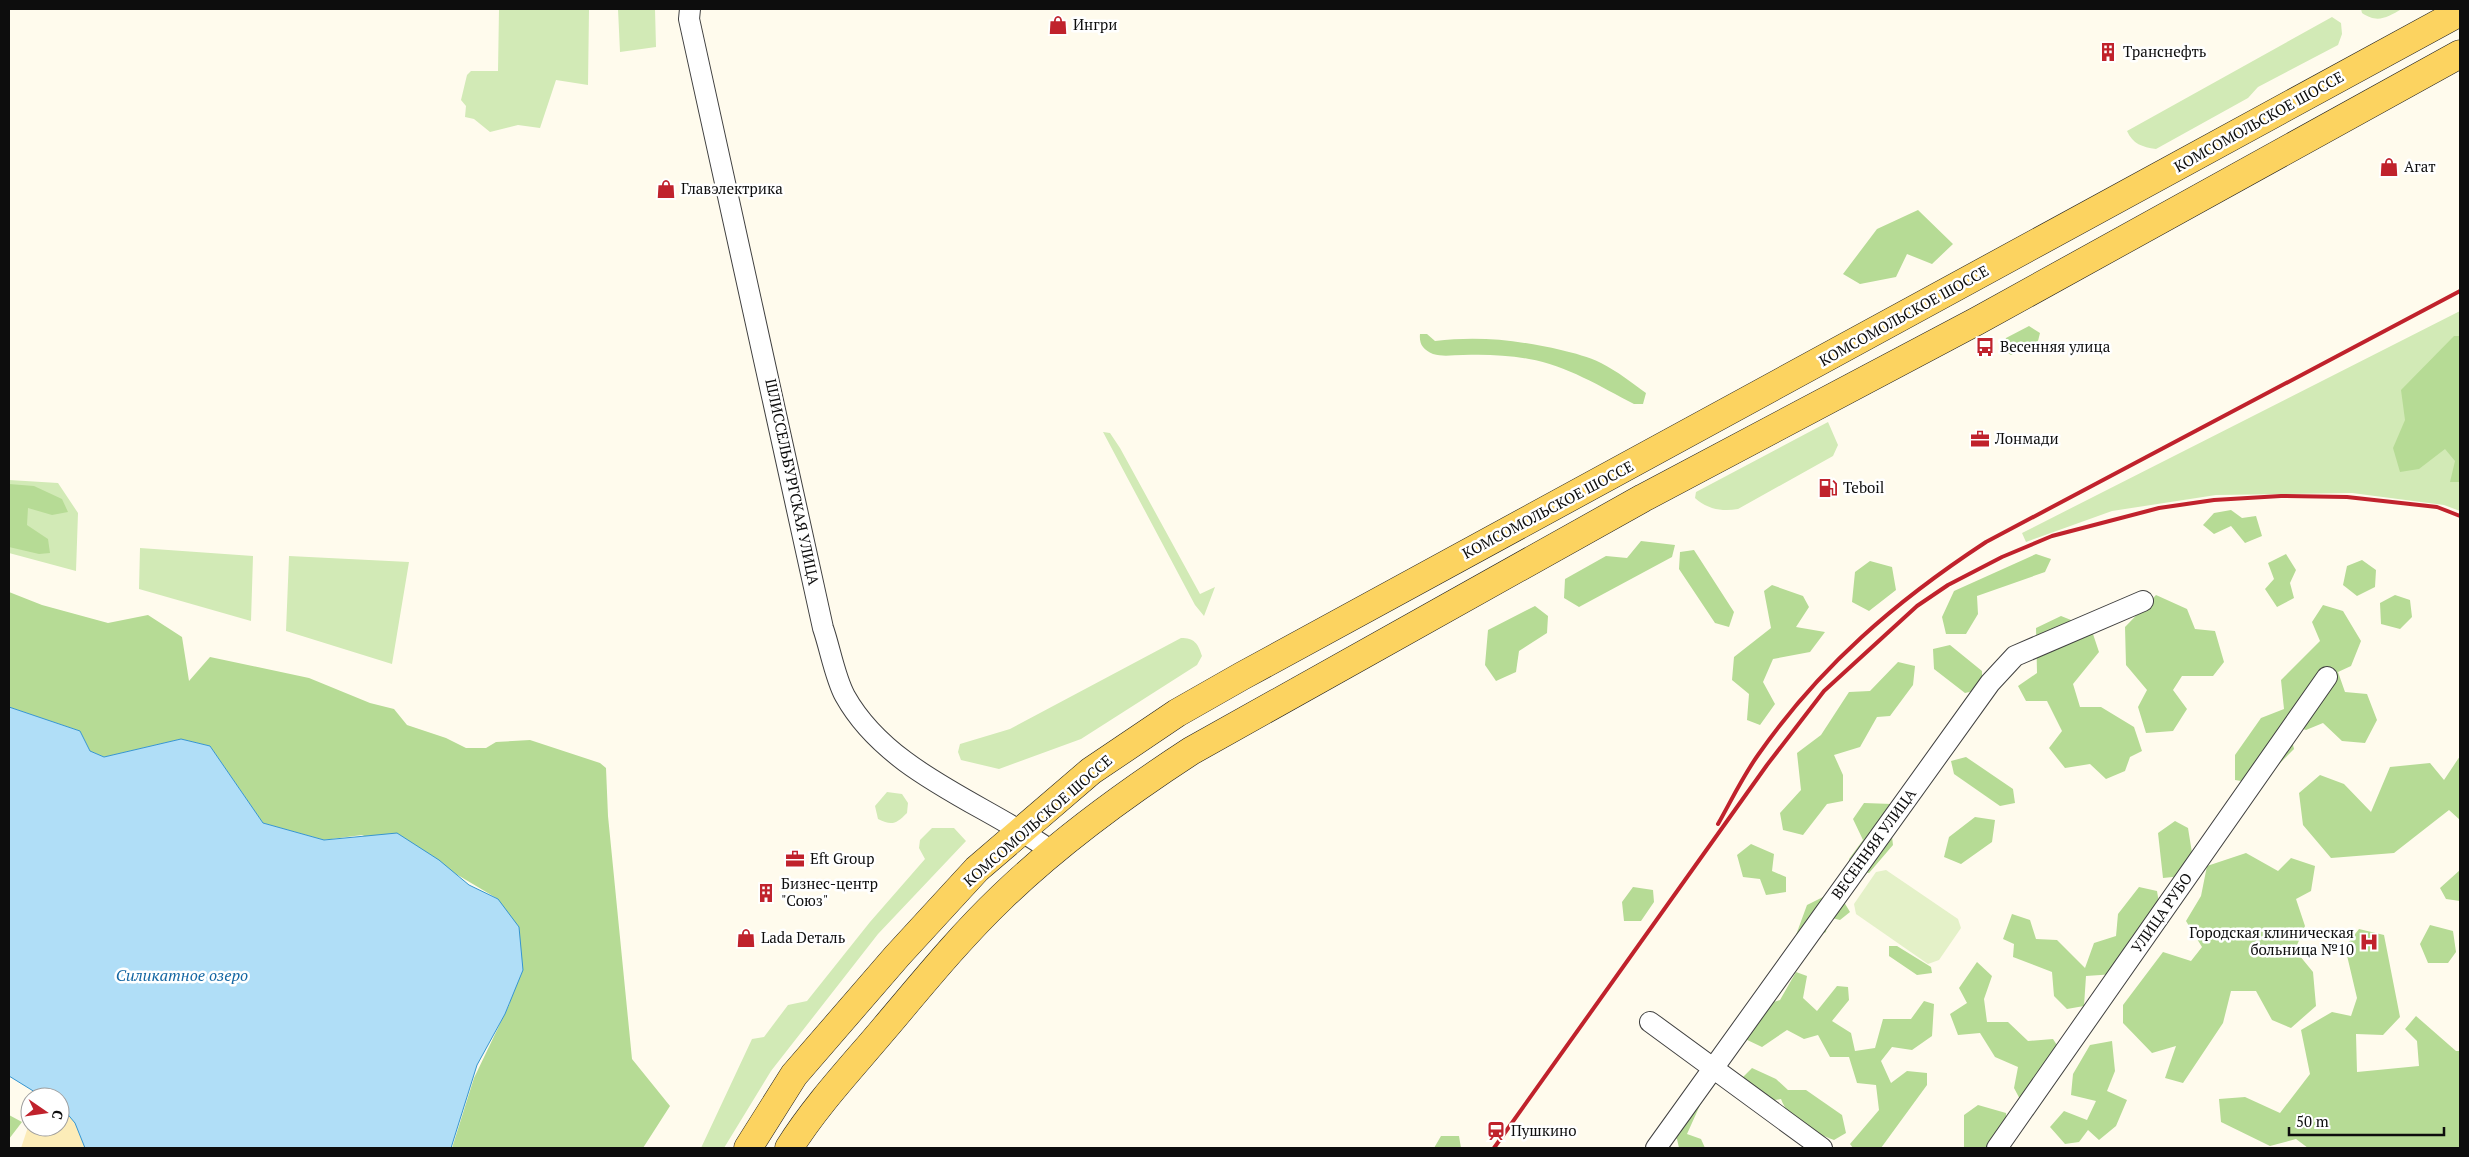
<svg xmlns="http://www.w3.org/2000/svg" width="2469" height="1157" font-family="'PT Serif',serif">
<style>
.green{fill:#d2eab6}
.forest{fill:#b6db95}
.sand{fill:#fcecb8}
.pitch{fill:#e4f1c8}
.water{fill:#b0def7;stroke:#3695d0}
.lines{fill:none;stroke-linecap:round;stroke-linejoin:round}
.minor-casing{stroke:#404040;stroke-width:22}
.primary-casing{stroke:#1e1e1e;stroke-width:29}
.minor{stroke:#fff;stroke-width:20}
.primary{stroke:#fcd360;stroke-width:28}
.rail{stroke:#c0222c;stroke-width:4}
.labels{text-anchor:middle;stroke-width:5;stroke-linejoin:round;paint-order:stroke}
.poi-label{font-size:15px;fill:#0d0d0d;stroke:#fff;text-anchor:start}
.street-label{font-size:15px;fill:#0d0d0d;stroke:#fff}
.water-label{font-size:16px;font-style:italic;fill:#1366a2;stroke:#fff}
</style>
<rect width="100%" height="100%" fill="#fffbed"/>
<path class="green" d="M499,9H589L588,85L556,80L540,128L518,125L490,132L474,119L465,117L466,106L461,100L467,75L471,71H498Z
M618,9H655L656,47L620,52Z
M2361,9H2402C2387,17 2378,24 2362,13Z
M2332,17L2341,23L2342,34L2338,45L2258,87L2248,98L2156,149C2142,147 2133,144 2127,131Z
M2460,311V511L2444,505L2352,493L2216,495L2112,511L2026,542L2022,533Z
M1828,422L1838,445L1833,456L1738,509C1722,512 1707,509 1695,498L1696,492Z
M1103,432L1110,433L1120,448L1200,594L1215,587L1204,616L1195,605Z
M9,480L58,483L78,513L76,571L9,553Z
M140,548L253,556L251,621L139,589Z
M289,556L409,562L392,664L286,631Z
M1181,638C1194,638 1198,643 1202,656L1197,665L1081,739L999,769L961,760L958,752L960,744L1010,729Z
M887,792L902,794L908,803L907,813C896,824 892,826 878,819L875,806Z
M932,828H954L966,841L878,934L771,1071L724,1148H701L752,1039L764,1037L788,1005L807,1001L870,922L925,859L919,848L920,840Z"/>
<path class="forest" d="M1918,210L1953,244L1932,264L1907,254L1896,277L1860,284L1843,274L1877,229Z
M2029,326L2040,333L2038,341L2011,355L2001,348L2006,338Z
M1420,334H1427L1435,341C1479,336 1518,340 1561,350C1574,353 1589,357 1601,363C1617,371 1632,383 1646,393L1643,404H1634C1601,387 1566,365 1529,359C1508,355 1484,354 1463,355C1453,355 1443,357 1433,354C1423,350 1419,344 1420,334Z
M2454,336H2460V482H2450L2455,461L2445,449L2419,469L2400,472L2393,448L2405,420L2401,390Z
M9,484L34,486L62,499L68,512L52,515L28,508L27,525L48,539L50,553L39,554L9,547Z
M2231,510L2242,518L2256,516L2262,536L2245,543L2231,526L2214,534L2203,525L2214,513Z
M1641,541L1675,545L1672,557L1579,607L1564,598L1565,579L1606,556L1627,558Z
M1694,550L1734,612L1729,627L1715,623L1679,569L1680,552Z
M2036,554L2051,559L2045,572L1977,596L1978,614L1966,634H1946L1942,617L1954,591Z
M2286,554L2296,570L2290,583L2294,598L2277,607L2265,589L2274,579L2268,563Z
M2362,560L2376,570L2375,587L2357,596L2343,585L2347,566Z
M1870,561L1892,567L1896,590L1869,611L1852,602L1855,572Z
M1772,585L1803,596L1809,607L1796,627L1825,632L1810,652L1773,659L1763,682L1775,704L1760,725L1747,720L1749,694L1732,680L1734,657L1771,628L1764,591Z
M9,592L42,605L108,623L148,615L182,637L189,681L210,657L309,678L370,703L394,709L407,725L446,738L466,748H486L496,742L530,740L600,763L606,768L608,816L632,1059L670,1106L643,1148H452L474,1078L510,1003L498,899L456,874L362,835L324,840L263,823L210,746L181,739L104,757L90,751L80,731L9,707Z
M2156,595L2187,609L2195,629L2215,631L2224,662L2213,676H2182L2173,690L2187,709L2173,731L2146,733L2138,707L2147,690L2126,665L2125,627Z
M2395,595L2410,600L2412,617L2400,629L2381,624L2380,603Z
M2323,605L2343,611L2361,641L2351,666L2338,672L2345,692L2367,694L2377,720L2365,743L2342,741L2323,723L2306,730L2288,724L2294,749L2259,784L2235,780V755L2261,718L2284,709L2281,680L2320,641L2312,622Z
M1535,606L1548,616L1547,633L1519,651L1516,672L1496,681L1485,665L1488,630Z
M2061,616L2091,628L2099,652L2073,684L2080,707H2101L2134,727L2142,751L2130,757L2125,771L2106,779L2090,764L2065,768L2049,748L2062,731L2047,701H2026L2018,686L2037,673L2036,628Z
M1950,645L1982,671V689L1965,693L1934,669L1933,649Z
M1898,662L1915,666L1913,685L1890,716L1877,717L1860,747L1834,755L1843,775V801L1827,804L1803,835L1783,830L1780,813L1801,790L1797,753L1821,735L1849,692L1870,691Z
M2460,756V820L2449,810L2394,853L2331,858L2303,825L2299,793L2320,775L2344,784L2371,812L2390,767L2430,763L2444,780Z
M1966,757L2013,789L2015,803L2000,806L1954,774L1951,761Z
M1864,803L1892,804L1891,829L1893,845L1869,873L1852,870L1849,859L1863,840L1853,819Z
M1975,817L1995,820L1992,842L1961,864L1944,857L1949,837Z
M2175,821L2188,828L2193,859L2182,876L2163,878L2158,833Z
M1751,844L1774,854L1772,871L1786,877V892L1766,895L1760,879L1743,877L1737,855Z
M2246,853L2278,871L2291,858L2315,866L2311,891L2296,899L2305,926L2295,950L2313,972L2316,1006L2291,1028L2272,1020L2256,991H2231L2223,1023L2183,1083L2165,1078L2176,1046L2152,1053L2123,1023V1005L2163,952L2191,961L2202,947L2186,921L2201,896L2207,866Z
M2460,870V901L2446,899L2440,888Z
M1633,887L1653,890L1654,902L1641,921H1624L1622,902Z
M2139,887L2157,891L2160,909L2147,931L2132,936L2128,955L2115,974L2086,976L2084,1006L2067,1009L2054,996L2052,972L2013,957L2014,944L2003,939L2012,914L2030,920L2036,939L2057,940L2085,968L2094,943L2116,936L2118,914Z
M1829,894L1844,902L1850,912L1840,920L1828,917L1826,932L1804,944L1796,935L1807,905Z
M2430,925L2453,931L2456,952L2448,963H2428L2420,944Z
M2359,929L2384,935L2400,1017L2383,1035L2356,1034L2357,1072L2419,1066L2417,1041L2405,1029L2416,1016L2456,1051H2460V1148H2308L2296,1139L2270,1146L2221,1122L2219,1099L2245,1097L2280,1113L2310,1074L2301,1030L2332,1012L2351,1016L2357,998L2345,947Z
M1889,946H1897L1931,967L1932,973L1917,975L1889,956Z
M1977,962L1992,976L1984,999L1987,1022H2008L2028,1041L2053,1039L2062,1053L2022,1103L2014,1088L2018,1067L1995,1057L1980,1033L1958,1035L1950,1014L1967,1003L1959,988Z
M1796,972L1807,976L1803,998L1817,1011L1837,986L1848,987L1849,1000L1832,1021L1851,1033L1855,1051L1875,1048L1883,1019H1911L1924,1001L1934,1004L1932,1036L1912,1050L1892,1047L1881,1061L1891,1083L1907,1071L1927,1073V1085L1881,1148H1853L1850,1144L1879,1110L1876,1085L1857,1083L1849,1057H1830L1818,1035L1804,1039L1787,1030L1762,1047L1743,1038L1745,1011L1780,1000Z
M2112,1041L2115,1071L2107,1091L2127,1100L2116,1126L2099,1140L2088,1130L2079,1142L2065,1144L2050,1127L2064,1111L2087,1120L2096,1101L2071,1095L2073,1074L2090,1045Z
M1752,1068L1776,1079L1788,1090H1806L1842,1115L1846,1133L1834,1140C1813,1132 1789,1121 1781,1099L1761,1102L1743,1090V1077Z
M1705,1094L1687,1134L1701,1139L1705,1148H1679L1677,1139L1664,1131Z
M1978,1105L2006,1113L2007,1127L1991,1148H1964V1115Z
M9,1115L22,1122L9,1139Z
M1441,1136H1459L1461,1148H1434Z"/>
<path class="sand" d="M63,1106L75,1123L85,1148H21L30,1121V1127H60V1107Z"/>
<path class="pitch" d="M1886,870L1958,919L1961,928L1939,960L1928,964L1856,914L1854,904L1876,872Z"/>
<path class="water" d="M9,707L80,731L90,751L104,757L181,739L210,746L263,823L324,840L397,833L439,860L469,885L498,899L519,927L523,970L505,1014L477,1065L451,1148H85L75,1123L60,1105V1097H43L9,1076Z"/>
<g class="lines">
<g class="minor-casing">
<path id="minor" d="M690,9L689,19L823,628C830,648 835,678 845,696C888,773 985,803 1053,852
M1650,1022L1822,1148
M1656,1148L1990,683L2015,656L2143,601
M1997,1148L2327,677"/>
</g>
<g class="primary-casing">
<path id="primary" d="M748,1148L794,1075L897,956L977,869L1091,771L1177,713L1242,676L2460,12
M789,1148C816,1105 851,1068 883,1030C922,984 959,938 1002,897C1060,841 1125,794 1191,751L1643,498L1977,321L2460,54"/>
</g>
<use href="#minor" class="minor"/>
<use href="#primary" class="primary"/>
<path class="rail" d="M1718,824C1731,801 1743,776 1758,755C1820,666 1896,601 1986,542L2460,291
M1494,1148L1767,765L1824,691L1917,606L1948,585L2002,557L2052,536L2159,508L2214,500L2281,496L2347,497L2437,507L2460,516"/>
</g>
<defs>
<g id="shop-bare" transform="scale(1.5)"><path d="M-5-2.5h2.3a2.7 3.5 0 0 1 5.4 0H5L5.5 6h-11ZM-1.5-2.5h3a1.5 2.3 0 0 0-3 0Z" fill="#c0222c" stroke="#fff" stroke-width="2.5" paint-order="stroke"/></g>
<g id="building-bare" transform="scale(1.5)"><path d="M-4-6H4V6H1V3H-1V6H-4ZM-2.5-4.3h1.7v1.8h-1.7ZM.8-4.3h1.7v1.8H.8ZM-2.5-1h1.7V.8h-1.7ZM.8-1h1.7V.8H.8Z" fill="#c0222c" stroke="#fff" stroke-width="2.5" paint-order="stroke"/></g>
<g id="bus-bare" transform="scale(1.5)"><path d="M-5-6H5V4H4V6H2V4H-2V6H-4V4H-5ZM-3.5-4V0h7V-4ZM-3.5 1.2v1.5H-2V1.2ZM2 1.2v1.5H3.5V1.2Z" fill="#c0222c" stroke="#fff" stroke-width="2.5" paint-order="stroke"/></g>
<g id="office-bare" transform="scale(1.5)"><path d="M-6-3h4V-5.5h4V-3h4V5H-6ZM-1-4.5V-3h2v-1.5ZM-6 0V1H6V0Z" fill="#c0222c" stroke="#fff" stroke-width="2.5" paint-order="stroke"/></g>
<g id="fuel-bare" transform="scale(1.5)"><path d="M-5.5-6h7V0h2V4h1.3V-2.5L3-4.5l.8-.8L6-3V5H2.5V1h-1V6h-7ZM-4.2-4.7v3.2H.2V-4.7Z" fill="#c0222c" stroke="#fff" stroke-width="2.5" paint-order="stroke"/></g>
<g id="hospital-bare" transform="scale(1.5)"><path d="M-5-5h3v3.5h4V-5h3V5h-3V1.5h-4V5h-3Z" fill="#c0222c" stroke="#fff" stroke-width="2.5" paint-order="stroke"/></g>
<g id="station-bare" transform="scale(1.5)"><path d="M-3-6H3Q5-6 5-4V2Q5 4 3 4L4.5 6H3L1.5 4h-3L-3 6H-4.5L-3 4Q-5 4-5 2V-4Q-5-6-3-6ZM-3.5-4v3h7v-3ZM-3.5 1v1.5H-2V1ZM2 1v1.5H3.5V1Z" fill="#c0222c" stroke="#fff" stroke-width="2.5" paint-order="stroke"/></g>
</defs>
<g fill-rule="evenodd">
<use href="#shop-bare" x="1058" y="25"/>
<use href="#building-bare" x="2108" y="52"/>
<use href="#shop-bare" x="2389" y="167"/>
<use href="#shop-bare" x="666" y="189"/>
<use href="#bus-bare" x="1985" y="347"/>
<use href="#office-bare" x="1980" y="439"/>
<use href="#fuel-bare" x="1828" y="488"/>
<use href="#office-bare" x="795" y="859"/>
<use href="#building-bare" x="766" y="893"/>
<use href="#shop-bare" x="746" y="938"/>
<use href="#hospital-bare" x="2369" y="942"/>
<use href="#station-bare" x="1496" y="1131"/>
</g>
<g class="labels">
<g class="poi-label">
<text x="1073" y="30">Ингри</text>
<text x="2123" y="57">Транснефть</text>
<text x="2404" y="172">Агат</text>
<text x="681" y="194">Главэлектрика</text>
<text x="2000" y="352">Весенняя улица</text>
<text x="1995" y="444">Лонмади</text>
<text x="1843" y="493">Teboil</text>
<text x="810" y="864">Eft Group</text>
<text x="781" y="889">Бизнес-центр<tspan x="781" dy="17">"Союз"</tspan></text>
<text x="2354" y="938" text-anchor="end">Городская клиническая<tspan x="2354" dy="17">больница №10</tspan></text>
<text x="761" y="943">Lada Dеталь</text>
<text x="1511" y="1136">Пушкино</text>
</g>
<g class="street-label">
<text transform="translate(2259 122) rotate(-29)" y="5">КОМСОМОЛЬСКОЕ ШОССЕ</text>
<text transform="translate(1904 316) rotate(-29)" y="5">КОМСОМОЛЬСКОЕ ШОССЕ</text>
<text transform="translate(792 482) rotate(78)" y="5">ШЛИССЕЛЬБУРГСКАЯ УЛИЦА</text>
<text transform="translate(1548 510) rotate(-28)" y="5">КОМСОМОЛЬСКОЕ ШОССЕ</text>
<text transform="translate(1038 821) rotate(-41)" y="5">КОМСОМОЛЬСКОЕ ШОССЕ</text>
<text transform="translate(1874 844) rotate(-54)" y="5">ВЕСЕННЯЯ УЛИЦА</text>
<text transform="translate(2162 913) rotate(-55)" y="5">УЛИЦА РУБО</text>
</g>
<g class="water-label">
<text x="182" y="981">Силикатное озеро</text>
</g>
</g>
<rect width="2469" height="1157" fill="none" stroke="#0d0d0d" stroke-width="20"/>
<g transform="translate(45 1112) rotate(103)"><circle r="24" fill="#ffffff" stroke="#9e9e9e"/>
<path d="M0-4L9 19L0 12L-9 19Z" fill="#c0222c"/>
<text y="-8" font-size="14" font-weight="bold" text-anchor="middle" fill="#0d0d0d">С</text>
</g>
<path d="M2289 1127v8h155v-8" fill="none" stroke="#0d0d0d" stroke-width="2.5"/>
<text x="2296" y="1127" font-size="15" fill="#0d0d0d" stroke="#ffffff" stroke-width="4" paint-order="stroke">50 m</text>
</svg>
